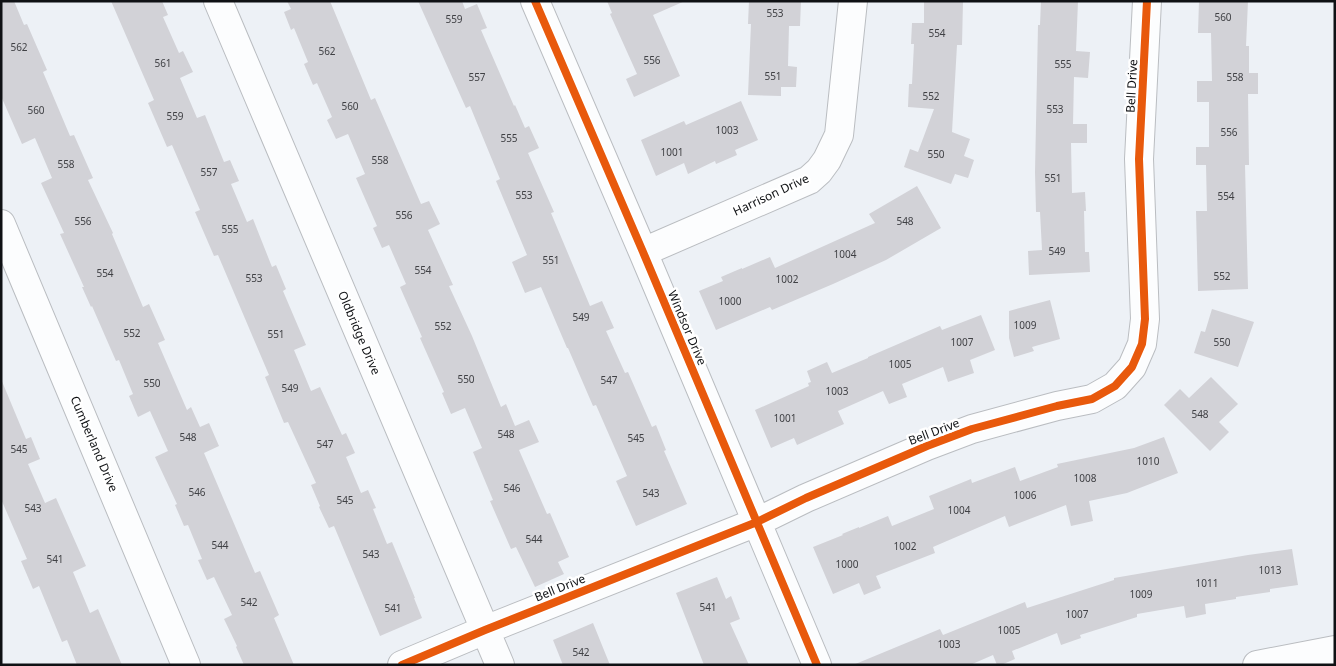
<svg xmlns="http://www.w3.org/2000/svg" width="1336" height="666" font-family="'Noto Sans',sans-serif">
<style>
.building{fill:#d2d2d7}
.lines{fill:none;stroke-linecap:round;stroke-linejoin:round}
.street-casing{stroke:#babdc1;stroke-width:30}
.street{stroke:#fcfdfe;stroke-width:28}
.cycleway-casing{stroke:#fff;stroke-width:11}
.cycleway{stroke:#e8590c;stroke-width:8}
.labels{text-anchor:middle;stroke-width:5;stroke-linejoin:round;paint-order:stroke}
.number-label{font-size:10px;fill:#404145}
.street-label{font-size:12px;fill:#0f1114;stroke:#fff}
</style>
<rect width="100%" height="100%" fill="#edf1f6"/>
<path class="building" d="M1,1H14L24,25L27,24L47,70L43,72L70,136L74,135L93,178L88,180L113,233L112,234L143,307L149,304L165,340L158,343L187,410L191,407L200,427L209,423L219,446L204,453L255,573L260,571L279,615L274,618L294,665H244L236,647L237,646L224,619L232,615L214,577L207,580L198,560L202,559L188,525L184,526L175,505L177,504L155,457L168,451L150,411L138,417L129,396L133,394L119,360L116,361L92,306L91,307L82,287H84L60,234L64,233L41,183L52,178L35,138L22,144L1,96Z
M111,1H162L168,15L163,17L179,53L183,51L193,72L180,78L197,118L205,115L224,162L230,160L239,181L231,184L247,222L253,219L272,267L276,265L286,289L283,291L306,345L294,350L311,391L320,387L342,435L346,433L355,453L346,457L361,493L368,490L376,508L373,509L387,544L392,542L415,598H414L422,618L380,636L334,526L329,528L319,507L320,506L311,485L316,483L288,422L284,423L265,377L269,375L218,255L214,256L195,212L200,210L172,145L167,147L148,103L154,100Z
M287,1H330L371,100L375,98L421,204L429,201L440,224L428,230L453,285L449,286L472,336L501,407L506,404L515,426L529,420L539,442L519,450L547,514L550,513L569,557L558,562L564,574L535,587L516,547L511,549L490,501L493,500L473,452L482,448L465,408L451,414L442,393L444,392L420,338L422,337L400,287L406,284L389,245L382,248L373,228L377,226L356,178L365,174L348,134L336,139L327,120L332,117L317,83L313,85L304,64L308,62L294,28L291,30L284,12L291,9Z
M418,1H462L465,9L477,4L487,28L481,30L514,106L515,105L525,128L529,126L539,148L528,153L554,212L551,213L590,306L602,301L614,328L606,331L625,373L628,372L652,427L656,425L666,450L664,451L687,504L636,526L616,481L627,476L596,405L593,406L568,348H567L541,287L525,293L512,262L527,255L496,181L500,179L470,106L466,108Z
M607,1H685L653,15L680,76L634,97L626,79L637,74L610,14L612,13Z
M749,1H801L800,26H789L788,66L797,67L796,87H781V96L748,95L751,24H748Z
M924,1H963L962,45H957L952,132L970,139L964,156L974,160L968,178L955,174L951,184L904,167L910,149L918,152L934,109L908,107L909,84H912L914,44H911L912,23H924Z
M1041,1H1078L1076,51L1090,52L1088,78L1074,77L1073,124H1087V143H1071L1072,193L1085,192L1086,211H1084L1085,252H1089L1090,272L1029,275L1028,251L1042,250L1040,212H1036L1035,172L1038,25H1040Z
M1199,1H1248L1246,46H1249V73H1258V94H1248L1249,165H1245L1248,289L1198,291L1196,211H1207L1206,165H1196V147H1209V102H1197V81H1212L1211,33H1198Z
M741,101L758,140L735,150L737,155L716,164L715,161L688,174L684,163L656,176L641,140L684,121L686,125Z
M917,186L941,228L886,260L833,284L772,310L770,307L716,330L699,291L723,281L721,277L742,268V269L770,257L775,268L875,223L869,214Z
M1050,300L1060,339L1032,347L1034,351L1014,357L1009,338V311Z
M1212,309L1254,322L1238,367L1194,353L1201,331L1205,332Z
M981,315L995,350L970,360L974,373L948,382L943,367L902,384L907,397L889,404L883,391L838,411L844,424L797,445L794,438L771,448L755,410L809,386L808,383L811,382L807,371L827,362L832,373L868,358V357L940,326L942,330Z
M1211,377L1238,404L1219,422L1229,432L1210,451L1164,405L1180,389L1189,398Z
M1,379L26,439L31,437L40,459L28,464L45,503L56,498L86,566L73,572L90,613L98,609L122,665H77L67,640L62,642L39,586L33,589L21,561L27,559L1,499Z
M1164,437L1178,473L1127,493L1089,501L1093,521L1071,526L1066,505L1009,527L1005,516L933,547L935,553L876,576L881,588L864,595L859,583L833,594L813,547L843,535L842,534L859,527V528L888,516L892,526L934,509L929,496L971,479L972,483L1015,467L1020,481L1058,467L1057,464L1134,448Z
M1292,549L1298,585L1270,589V592L1236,597V599L1205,604L1206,614L1186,618L1184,606L1137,614V617L1080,635L1081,638L1061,645L1057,633L1012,651L1015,659L1001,665H997L993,655L970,665H853L940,629L943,635L1025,602L1027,608L1114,580V578L1248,555Z
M717,577L726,599L731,596L740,619L730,623L749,665H704L676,593Z
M593,623L610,665H563L553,640Z"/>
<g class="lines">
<g class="street-casing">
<path id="street" d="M218,1L500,665
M535,1L643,252L817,665
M1,224L186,665
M643,252L809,180L819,171L827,160L839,135L853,1
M402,665L485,630L757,522L806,498L927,446L972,429L1057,406L1092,399L1115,386L1132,367L1142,344L1145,319L1139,159L1147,1
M1257,665L1335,650"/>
</g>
<use href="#street" class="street"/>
<g class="cycleway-casing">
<path id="cycleway" d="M535,1L643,252L817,665
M402,665L485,630L757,522L806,498L927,446L972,429L1057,406L1092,399L1115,386L1132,367L1142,344L1145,319L1139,159L1147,1"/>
</g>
<use href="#cycleway" class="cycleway"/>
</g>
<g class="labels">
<g class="number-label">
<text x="775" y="17">553</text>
<text x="1223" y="21">560</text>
<text x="454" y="23">559</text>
<text x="937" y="37">554</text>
<text x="19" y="51">562</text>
<text x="327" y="55">562</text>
<text x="652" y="64">556</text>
<text x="163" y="67">561</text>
<text x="1063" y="68">555</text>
<text x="773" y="80">551</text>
<text x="477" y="81">557</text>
<text x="1235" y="81">558</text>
<text x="931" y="100">552</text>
<text x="350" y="110">560</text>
<text x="1055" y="113">553</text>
<text x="36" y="114">560</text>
<text x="175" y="120">559</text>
<text x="727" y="134">1003</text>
<text x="1229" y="136">556</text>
<text x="509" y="142">555</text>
<text x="672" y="156">1001</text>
<text x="936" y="158">550</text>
<text x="380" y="164">558</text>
<text x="66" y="168">558</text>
<text x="209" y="176">557</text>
<text x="1053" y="182">551</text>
<text x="524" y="199">553</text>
<text x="1226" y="200">554</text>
<text x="404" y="219">556</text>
<text x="83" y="225">556</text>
<text x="905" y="225">548</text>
<text x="230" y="233">555</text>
<text x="1057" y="255">549</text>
<text x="845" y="258">1004</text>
<text x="551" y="264">551</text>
<text x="423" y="274">554</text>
<text x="105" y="277">554</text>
<text x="1222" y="280">552</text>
<text x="254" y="282">553</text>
<text x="787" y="283">1002</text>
<text x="730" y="305">1000</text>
<text x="581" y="321">549</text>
<text x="1025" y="329">1009</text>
<text x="443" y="330">552</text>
<text x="132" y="337">552</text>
<text x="276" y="338">551</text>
<text x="962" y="346">1007</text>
<text x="1222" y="346">550</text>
<text x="900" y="368">1005</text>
<text x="466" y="383">550</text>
<text x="609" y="384">547</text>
<text x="152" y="387">550</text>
<text x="290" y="392">549</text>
<text x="837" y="395">1003</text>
<text x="1200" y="418">548</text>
<text x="785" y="422">1001</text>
<text x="506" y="438">548</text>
<text x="188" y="441">548</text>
<text x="636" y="442">545</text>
<text x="325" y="448">547</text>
<text x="19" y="453">545</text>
<text x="1148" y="465">1010</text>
<text x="1085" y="482">1008</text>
<text x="512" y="492">546</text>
<text x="197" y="496">546</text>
<text x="651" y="497">543</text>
<text x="1025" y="499">1006</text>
<text x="345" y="504">545</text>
<text x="33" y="512">543</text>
<text x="959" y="514">1004</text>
<text x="534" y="543">544</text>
<text x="220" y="549">544</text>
<text x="905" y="550">1002</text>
<text x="371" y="558">543</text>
<text x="55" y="563">541</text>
<text x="847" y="568">1000</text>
<text x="1270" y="574">1013</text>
<text x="1207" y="587">1011</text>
<text x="1141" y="598">1009</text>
<text x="249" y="606">542</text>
<text x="708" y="611">541</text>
<text x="393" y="612">541</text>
<text x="1077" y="618">1007</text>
<text x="1009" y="634">1005</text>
<text x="949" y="648">1003</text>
<text x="581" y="656">542</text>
</g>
<g class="street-label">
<text transform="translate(1132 86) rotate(-87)" y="4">Bell Drive</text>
<text transform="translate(771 195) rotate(-25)" y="4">Harrison Drive</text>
<text transform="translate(687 328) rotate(67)" y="4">Windsor Drive</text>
<text transform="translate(359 333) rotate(67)" y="4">Oldbridge Drive</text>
<text transform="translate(934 432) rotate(-21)" y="4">Bell Drive</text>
<text transform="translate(94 444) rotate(67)" y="4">Cumberland Drive</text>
<text transform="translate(560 588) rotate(-22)" y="4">Bell Drive</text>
</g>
</g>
<rect width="1336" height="666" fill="none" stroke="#0f1114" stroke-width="5"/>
</svg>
